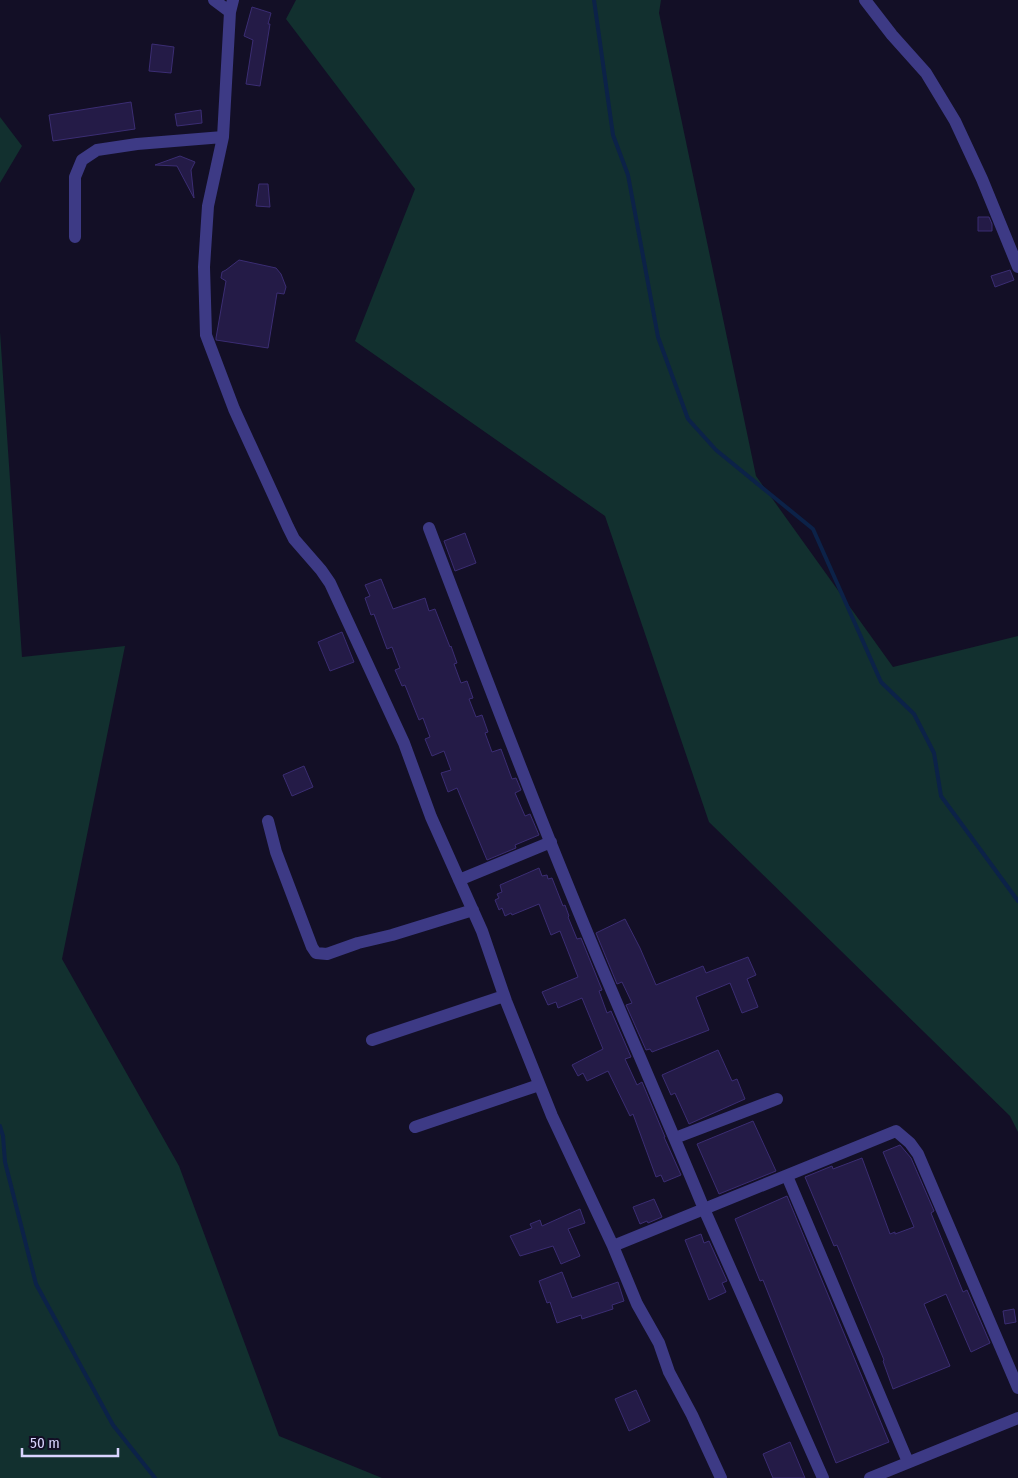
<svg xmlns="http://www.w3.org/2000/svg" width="1018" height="1478" font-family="'Fira Sans Condensed',sans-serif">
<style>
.green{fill:#12302f}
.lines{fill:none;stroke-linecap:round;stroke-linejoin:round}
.stream{stroke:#0c2248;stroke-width:4}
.building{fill:#241b47;stroke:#3b2d73}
.street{stroke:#3d3a85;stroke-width:12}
</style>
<rect width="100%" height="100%" fill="#130f26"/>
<path class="green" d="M296,0H661L659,13L756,476L893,667L1018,636V1132L1010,1116L709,822L605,516L355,341L415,189L286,19Z
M0,117L22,146L0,183Z
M0,332L22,657L125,646L62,959L179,1166L279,1436L382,1478H0Z"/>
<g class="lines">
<path class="stream" d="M594,0L613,135L628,175L658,337L688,419L716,450L813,529L881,682L914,714L934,753L941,796L1018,901
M0,1126L3,1136L5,1162L36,1284L113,1425L155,1478"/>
</g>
<path class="building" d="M252,7L271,13L268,24H270L260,86L246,84L253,40L244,36Z
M152,44L174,47L171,73L149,71Z
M131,102L135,129L53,141L49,115Z
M201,110L202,123L177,126L175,114Z
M180,156L195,162L191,170L194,198L177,166L155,165Z
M259,184H268L270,207L256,206Z
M978,217H989L992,224V231H978Z
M239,260L276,268L281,274L286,287L284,294L277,293L268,348L216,340V338L226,281L221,278L222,272L226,270Z
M1010,270L1014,280L995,287L991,276Z
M465,533L476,563L455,571L444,541Z
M381,579L393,609L425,598L429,611L435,609L450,647L451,646L457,663L454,664L461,683L467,681L473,698L469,699L476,717L482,715L488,732L485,733L492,752L501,749L512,779L516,778L521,790L515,793L525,816L530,814L539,835L515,845L516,848L487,860L457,788L448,792L441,773L451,770L444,751L432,756L425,739L430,737L423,718L419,720L405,685L402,686L395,670L400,668L392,647L387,649L374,614L371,615L365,598L370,596L365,585Z
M342,632L354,662L330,671L318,642Z
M304,766L313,787L292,796L283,775Z
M539,868L542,876L547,875L548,879L552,878L563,906L565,905L569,916L568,917L577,939L581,938L602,990L599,991L607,1013L611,1011L631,1057L625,1059L637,1085L642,1082L665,1137H664L681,1175L664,1182L661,1175L656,1177L633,1114L630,1116L608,1071L587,1081L583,1073L578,1076L572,1065L603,1049L582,998L558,1008L556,1002L548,1005L542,992L578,977L560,931L551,935L539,904L512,915L511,913L505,916L502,908L499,910L495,900L499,898L497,894L502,892L500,885Z
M625,919L640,948L656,985L703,966L706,973L748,957L756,975L747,979L758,1007L742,1013L730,983L696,997L709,1030L652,1052L650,1049L646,1050L626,1005L632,1003L622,982L617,984L596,933Z
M718,1050L732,1081L737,1079L745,1099L689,1124L675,1093L671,1095L662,1075Z
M753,1121L776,1171L719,1194L697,1144Z
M900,1145L911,1158L934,1211L931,1213L963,1292L967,1290L990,1343L971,1352L946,1294L924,1304L950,1366L893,1389L883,1361L884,1360L837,1245L834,1246L805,1177L832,1166L833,1169L862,1158L890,1234L895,1232V1234L914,1227L883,1152Z
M787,1196L889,1442L836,1463L763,1280L760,1281L735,1219Z
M654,1199L662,1217L648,1223L647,1221L640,1224L633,1207Z
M580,1209L585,1223L568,1229L580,1256L561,1264L553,1246L520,1256L510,1236L532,1228L530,1224L540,1220L542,1226Z
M701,1234L704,1243L709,1241L727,1281L722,1283L726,1292L709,1300L685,1240Z
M562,1272L572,1298L618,1282L624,1301L612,1305L613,1309L582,1319L581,1315L557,1323L550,1302L547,1303L539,1281Z
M1014,1309L1016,1322L1005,1324L1003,1311Z
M636,1390L650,1421L629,1431L615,1399Z
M790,1442L805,1478H773L763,1454Z"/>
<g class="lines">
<path class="street" d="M214,0L230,12
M233,0L230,12L223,137L208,206L204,267L206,335L234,409L288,527L294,539L321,570L330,583L404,743L431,817L482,931L506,1001L552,1116L613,1246
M865,0L892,35L926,73L955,121L982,179L1018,267
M75,237V177L82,160L97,150L137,144L223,137
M429,528C484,673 539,818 599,961C634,1044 670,1126 704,1209L613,1246L637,1304L659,1343L669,1372L692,1415L721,1478
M268,821L276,852L312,947L316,953L327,954L358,943L392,935L473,910
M459,880L551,842
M372,1040L504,996
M415,1127L539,1085
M675,1138L777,1099
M787,1176L908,1462
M823,1478L704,1209L896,1131L910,1143L918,1154L1018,1388
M870,1478L1018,1418"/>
</g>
<path d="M22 1448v8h96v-8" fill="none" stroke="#d9d4ff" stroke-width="2.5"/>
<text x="30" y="1448" font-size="15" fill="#d9d4ff" stroke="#130f26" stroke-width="4" paint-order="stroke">50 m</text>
</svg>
